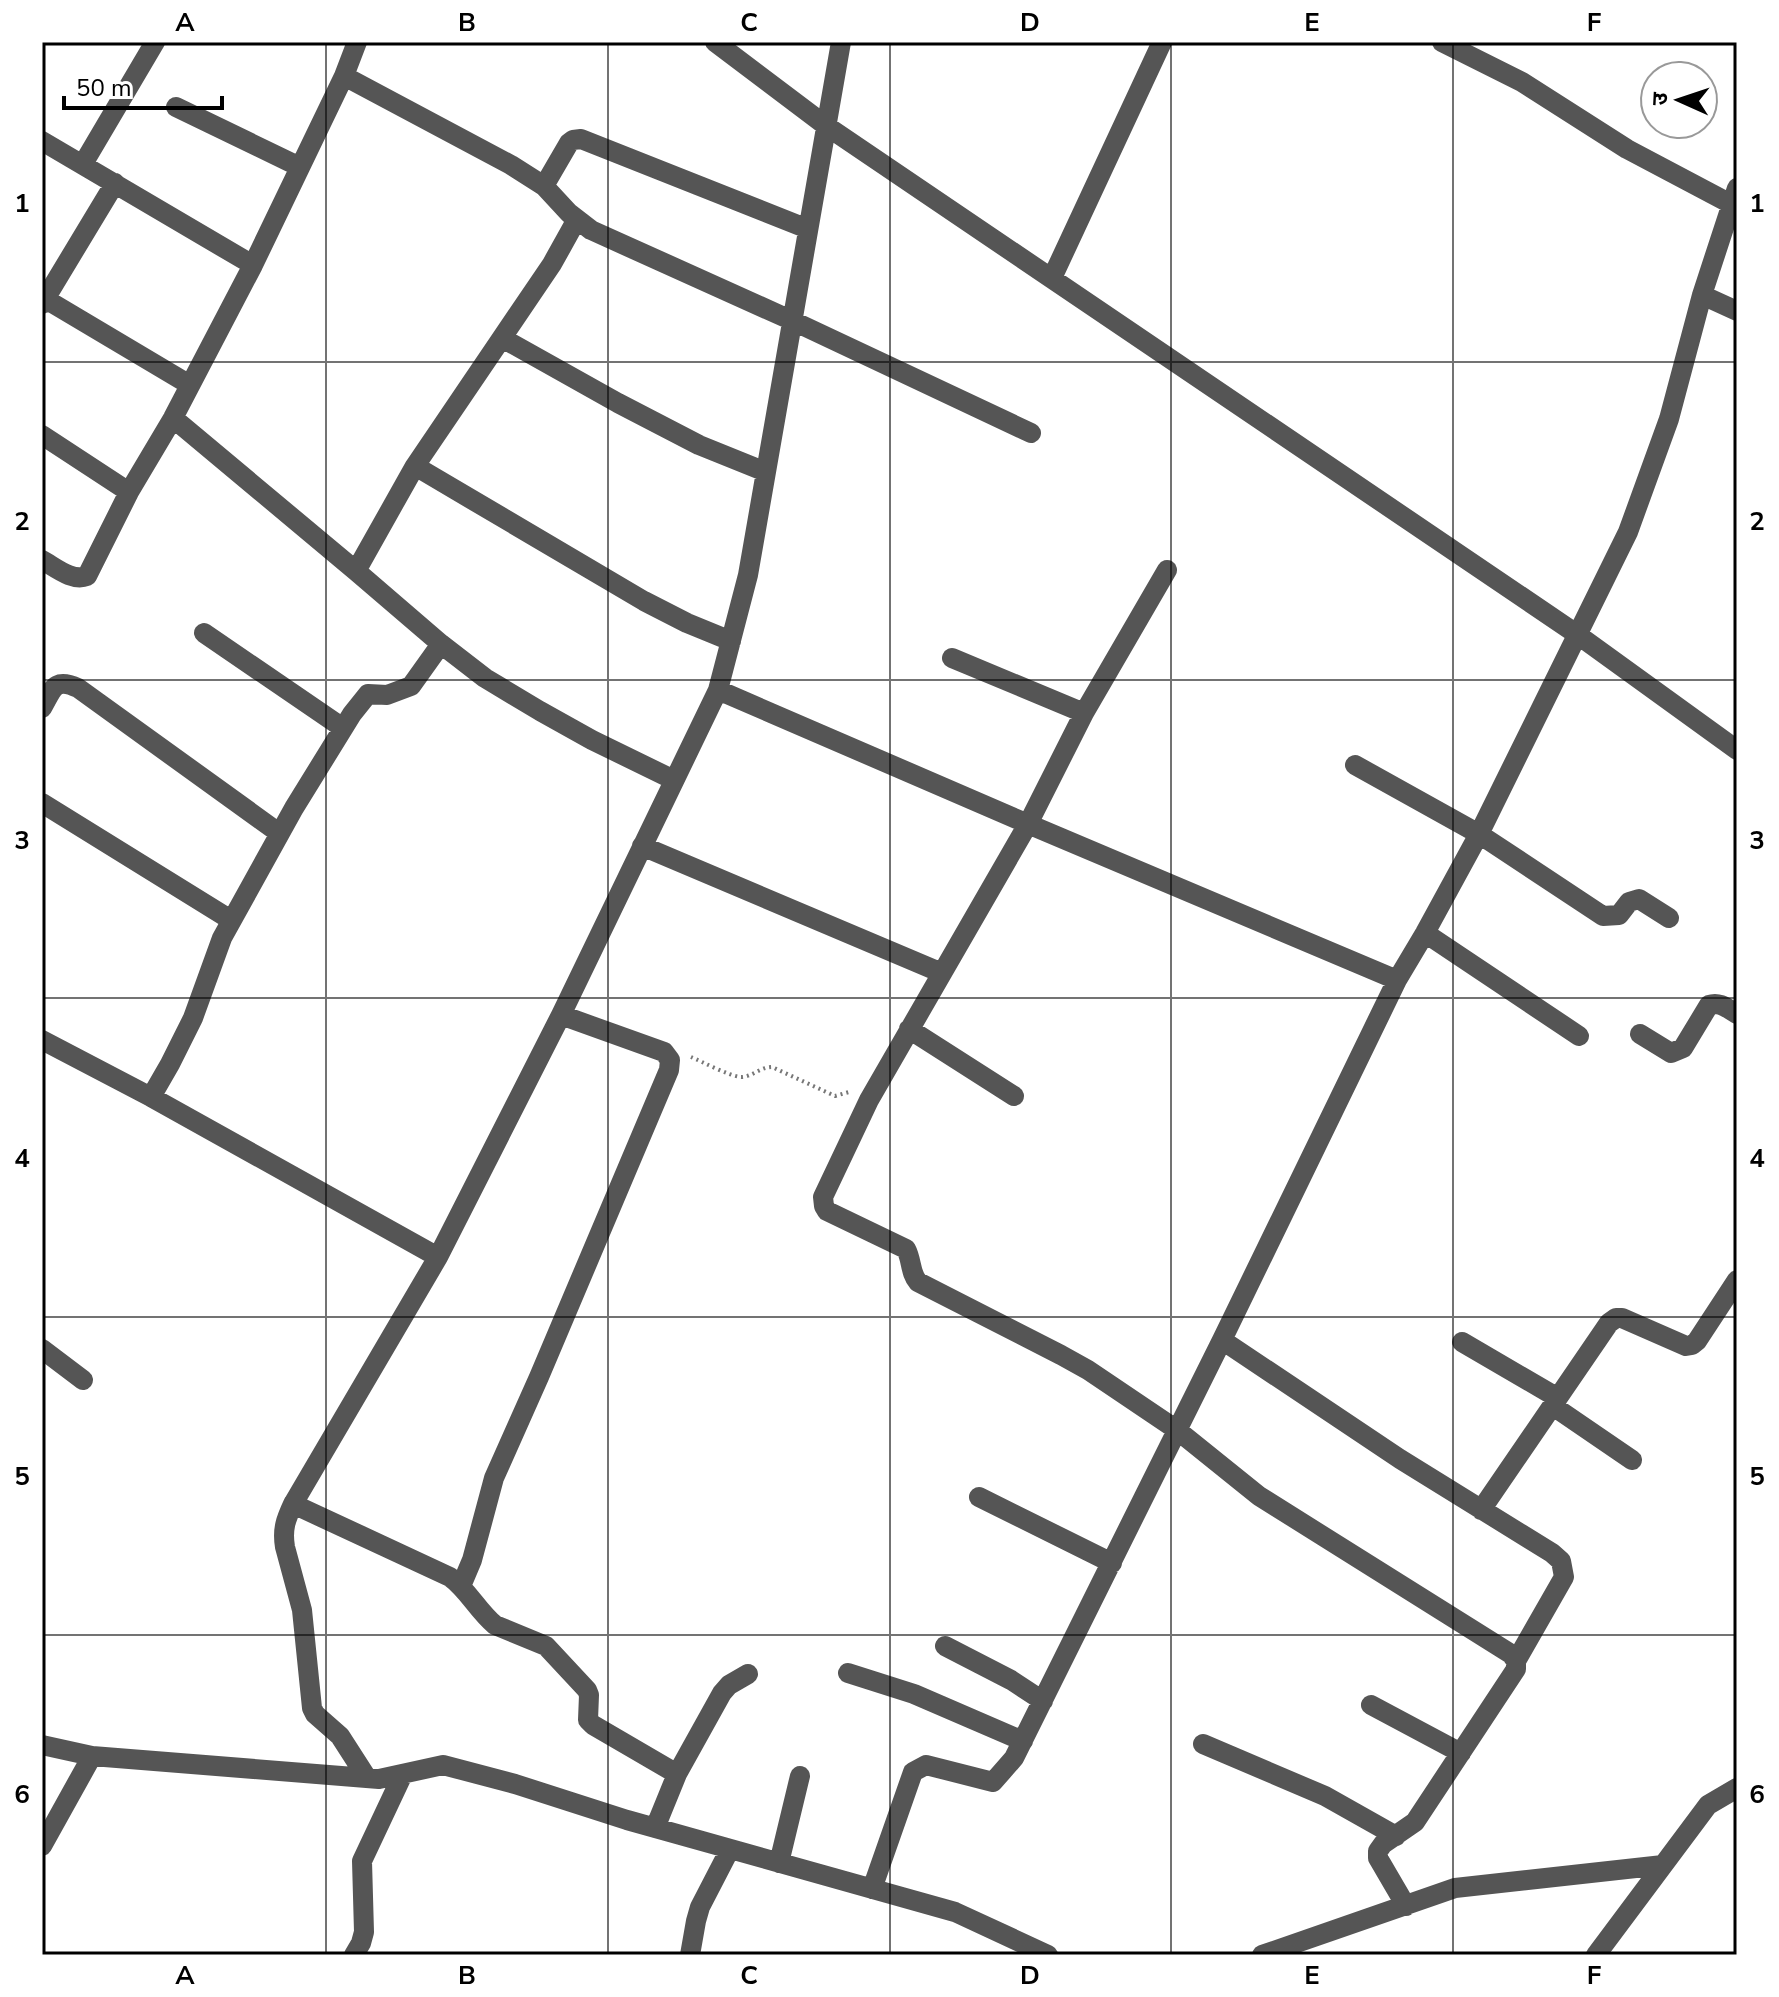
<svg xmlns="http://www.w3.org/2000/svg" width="1779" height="1997" font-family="'Nunito Sans','Noto Sans Devanagari',sans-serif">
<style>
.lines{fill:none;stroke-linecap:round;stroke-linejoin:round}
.path{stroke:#777;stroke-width:4;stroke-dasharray:2 4;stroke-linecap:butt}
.minor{stroke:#555;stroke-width:20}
.grid{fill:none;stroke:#000;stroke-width:2;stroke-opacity:0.55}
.neatline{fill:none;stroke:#000;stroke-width:3}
.grid-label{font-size:26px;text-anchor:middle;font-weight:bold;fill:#000}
</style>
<rect width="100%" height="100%" fill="#fff"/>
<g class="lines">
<path class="path" d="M691,1057C703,1062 729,1076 741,1077C752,1077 760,1067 772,1067L835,1096L849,1092"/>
<path class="minor" d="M715,42L825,125L1578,635L1737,750
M1442,42L1522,82L1627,149L1731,204
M344,76L511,165L544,186L569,213L591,230L793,321L1031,433
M176,107L300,167
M42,141L253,265
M83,164L155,42
M544,186L569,143L573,140L581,139L808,229
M1052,278L1162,42
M1702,295L1737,311
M42,297L190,385
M42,304L115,183
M502,338L618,403L699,445L766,472
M173,418L356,571L441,644L485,678L540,711L592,740L674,780
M42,435L129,492
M415,466L644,601L687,623L731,641
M42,560C55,567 72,582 87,576L129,492L173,418L253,265L344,76L357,42
M1167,570L1084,713L1028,824L869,1100L823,1197L824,1206L827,1211L906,1249C912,1260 910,1273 918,1282L1061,1355L1088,1370L1177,1430L1259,1496L1511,1654L1516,1661V1669L1415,1822L1383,1844L1378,1851V1858L1406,1906
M356,571L415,466L552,264L577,219
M204,633L343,728
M952,658L1084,713
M718,690L1028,824L1397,980L1425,933L1479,834L1628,532L1669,419L1702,295L1737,188
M42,708C53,689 54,677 78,688L279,833
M1355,765L1479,834L1603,916L1619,915L1629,902L1639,899L1669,918
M42,803L231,920
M642,846L942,973
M1425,933L1579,1036
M909,1029L1014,1096
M1640,1034L1671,1053L1683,1048L1709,1005C1720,1001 1728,1009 1737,1014
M42,1040L151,1097L438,1257
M151,1097L170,1064L193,1018L222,938L294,808L352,714L368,694L387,695L411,686L441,644
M1222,1340L1400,1459L1552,1553L1561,1561L1564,1577L1516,1661
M1462,1342L1558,1398
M42,1349L83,1380
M1553,1406L1632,1460
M979,1497L1112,1563
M293,1504L450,1577C468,1590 478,1611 495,1625L546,1646L587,1690L589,1695L588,1720L593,1725L677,1774
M1481,1510L1609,1323L1616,1318H1622L1686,1346L1692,1345L1697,1341L1737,1280
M461,1586L472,1560L494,1478L539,1377L669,1070L670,1060L664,1052L561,1015
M945,1646L1011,1680L1043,1701
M848,1673L914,1694L1023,1741
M1371,1705L1461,1753
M1203,1744L1325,1796L1396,1836
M42,1745L92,1756L379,1779L443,1765L515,1784L627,1820L955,1912L1048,1955
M367,1778L340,1736L315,1714L312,1708L302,1610L285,1547C282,1529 286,1519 293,1504L438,1257L561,1015L718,690L748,575L841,42
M655,1828L677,1774L722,1693L729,1685L748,1674
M42,1846L92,1756
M779,1863L800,1776
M872,1889L913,1772L926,1765L993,1782L1014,1758L1222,1340L1397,980
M354,1955L361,1943L364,1932L362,1861L403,1774
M690,1955L696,1921L700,1907L730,1849
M1262,1955L1455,1888L1663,1865
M1596,1955L1708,1805L1737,1788"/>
</g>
<path class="grid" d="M326,42V1955M608,42V1955M890,42V1955M1171,42V1955M1453,42V1955M42,362H1737M42,680H1737M42,998H1737M42,1317H1737M42,1635H1737"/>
<rect width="1779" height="1997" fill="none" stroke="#ffffff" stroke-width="88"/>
<g transform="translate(1679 100) rotate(273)"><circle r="38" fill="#ffffff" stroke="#999999" stroke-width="2"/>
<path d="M0-6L14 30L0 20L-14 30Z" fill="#000000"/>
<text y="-12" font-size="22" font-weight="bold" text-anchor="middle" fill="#000000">उ</text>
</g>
<path d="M64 96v12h158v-12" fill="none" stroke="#000000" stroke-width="4"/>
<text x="76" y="96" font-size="24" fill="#000000" stroke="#ffffff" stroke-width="6" paint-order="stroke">50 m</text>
<rect x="44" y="44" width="1691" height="1909" class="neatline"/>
<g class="grid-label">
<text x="185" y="31">A</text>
<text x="467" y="31">B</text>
<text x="749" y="31">C</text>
<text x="1030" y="31">D</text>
<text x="1312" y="31">E</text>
<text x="1594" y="31">F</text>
<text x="22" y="212">1</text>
<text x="1757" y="212">1</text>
<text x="22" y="530">2</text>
<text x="1757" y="530">2</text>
<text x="22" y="849">3</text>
<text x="1757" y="849">3</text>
<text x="22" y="1167">4</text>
<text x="1757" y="1167">4</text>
<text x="22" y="1485">5</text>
<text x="1757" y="1485">5</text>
<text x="22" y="1803">6</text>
<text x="1757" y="1803">6</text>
<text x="185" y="1984">A</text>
<text x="467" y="1984">B</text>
<text x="749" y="1984">C</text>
<text x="1030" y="1984">D</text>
<text x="1312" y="1984">E</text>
<text x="1594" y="1984">F</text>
</g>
</svg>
